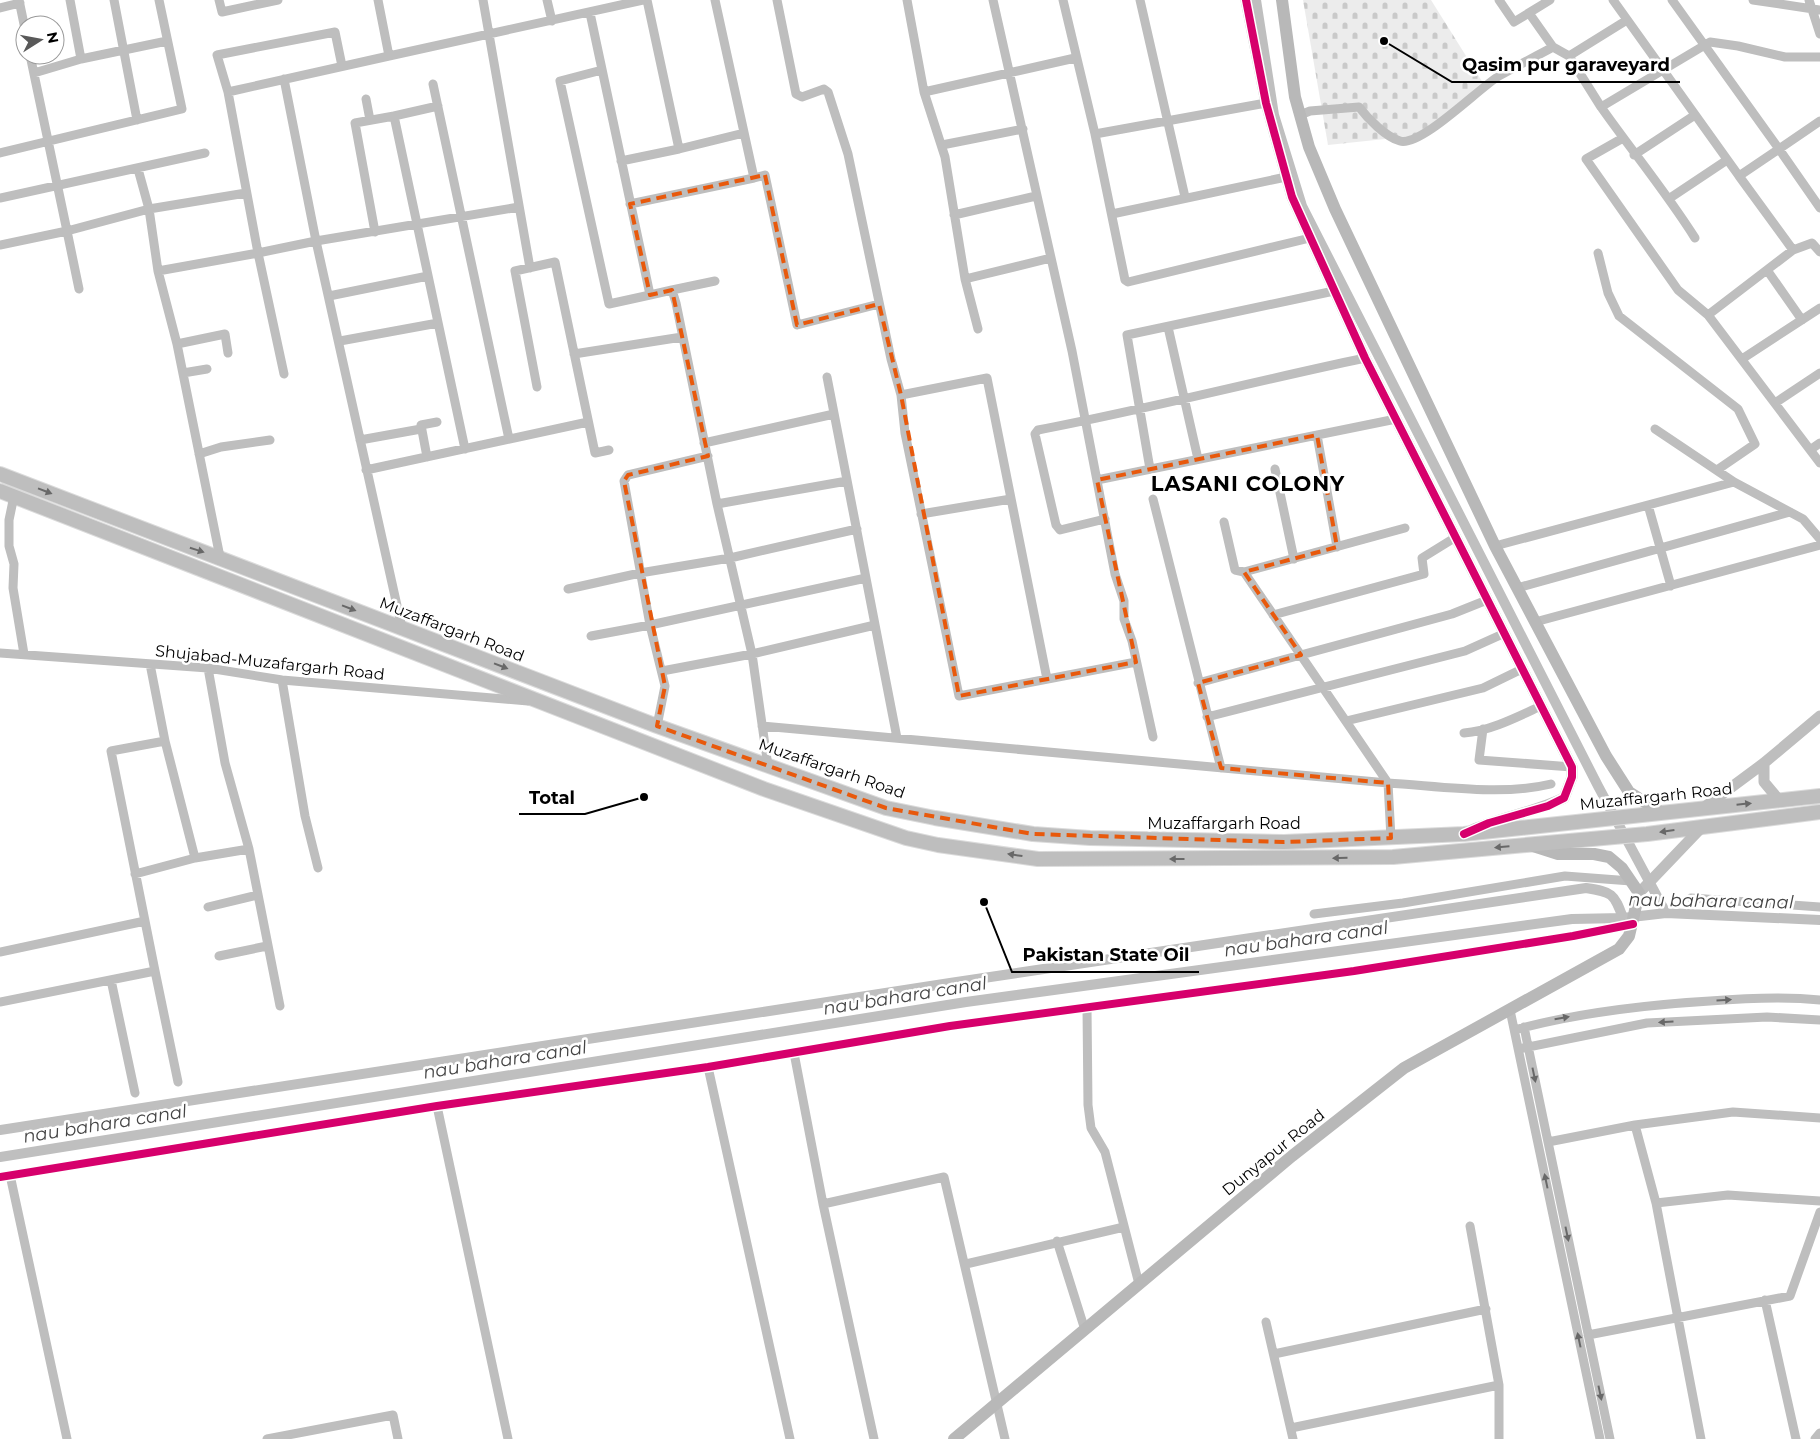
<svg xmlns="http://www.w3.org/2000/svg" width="1820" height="1439" font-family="Montserrat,sans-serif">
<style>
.cemetery{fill:url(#cemetery-stones)}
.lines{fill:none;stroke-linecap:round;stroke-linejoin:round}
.canal{stroke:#bfbfbf;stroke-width:10}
.primary-casing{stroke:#dbdbdb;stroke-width:16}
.minor{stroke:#bebebe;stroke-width:9}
.tertiary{stroke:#bebebe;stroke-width:11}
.secondary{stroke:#b8b8b8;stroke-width:12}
.primary{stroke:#bebebe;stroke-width:14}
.cycleway-casing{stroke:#fff;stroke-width:11}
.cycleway{stroke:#d6006c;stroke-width:8}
.oneway{fill:#686868}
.marked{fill:none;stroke:#e8590c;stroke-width:4;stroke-dasharray:10 6;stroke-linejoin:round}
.labels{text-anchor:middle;stroke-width:5;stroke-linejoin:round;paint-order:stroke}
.street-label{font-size:16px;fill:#000;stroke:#fff}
.water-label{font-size:18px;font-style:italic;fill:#444;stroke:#fff}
.district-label{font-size:21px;font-weight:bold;letter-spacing:1px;fill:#000;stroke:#fff}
.leader{fill:none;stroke:#000;stroke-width:2}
.callout-dot{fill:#000;stroke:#fff;stroke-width:2}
.callout-label{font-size:18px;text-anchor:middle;font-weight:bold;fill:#000;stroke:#fff;stroke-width:5;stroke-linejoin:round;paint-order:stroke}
</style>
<defs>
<pattern id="cemetery-stones" width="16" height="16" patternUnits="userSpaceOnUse" patternTransform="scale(1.25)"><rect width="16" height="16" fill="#ececec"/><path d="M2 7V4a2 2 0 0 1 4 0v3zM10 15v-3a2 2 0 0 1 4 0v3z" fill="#c9c9c9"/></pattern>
</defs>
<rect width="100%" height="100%" fill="#fff"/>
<path class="cemetery" d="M1303,0H1431L1483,83L1423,135L1328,145Z"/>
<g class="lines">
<path class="canal" d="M1256,0L1274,115L1302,206L1598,786L1666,913
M0,1130L950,983L1586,888C1612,892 1614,893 1623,918
M0,1157L966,1002L1572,919L1623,918L1666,913L1820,920"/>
<g class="primary-casing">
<path id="primary" d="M0,474L657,726L886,808L935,818L1033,834L1090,838L1284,842L1464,834L1820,796
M0,491L764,789L906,838L938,845L1038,859L1393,857L1647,834L1820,812"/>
</g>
<path class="minor" d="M19,0L25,29
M70,0L81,59
M114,0L137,120
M219,0L222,12L278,0
M483,0L530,268
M547,0L552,21
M715,0L754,178L765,175L797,325L879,304
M777,0L796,94L802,97L824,89L828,92L848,154L891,359L901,395L905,433L959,696L1136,662
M907,0L924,92L945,157L965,279L978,329
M993,0L1072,351L1115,574L1124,601V619L1132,641L1153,737
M1063,0L1095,134L1125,280L1128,282L1310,238
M1140,0L1185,197
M1499,0L1514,22L1550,0
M1613,0L1739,176L1779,149L1672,0
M1753,0L1820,10
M1809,0L1820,34
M0,8L20,3
M590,13L649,290L650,295L672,290L676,303L717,504L752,654L768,766
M1529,13L1553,47L1569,56L1601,107
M389,56L643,0
M1569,56L1627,20
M602,70L560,81L609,304L650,295
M34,73L81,59L167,41
M284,79L316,241L258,253L228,92L389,56L378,0
M433,84L509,439
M228,92L217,55L335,32L342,66
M924,92L1075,58
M366,99L370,120
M438,106L394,116L465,449
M1300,115L1310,111L1359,107C1368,119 1386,137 1400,141C1421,147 1479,88 1499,76C1516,66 1535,57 1553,47
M1820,121L1779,149L1820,208
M1095,134L1266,103
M1623,138L1586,159L1678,290L1708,315
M942,145L1023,129
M679,149L744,133
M0,153L182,109L159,0
M1634,155L1695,115
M621,161L679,149L647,0
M138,169L149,209L158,271L258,253L284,374
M1739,176L1793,250
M0,198L205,153
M1670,198L1727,160
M630,204L754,178
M1112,214L1286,177
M954,215L1036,196
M375,232L355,123L394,116
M1695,238C1666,192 1632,151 1601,107L1710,42L1738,46L1785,57H1820
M0,245L67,231L30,55
M1820,252L1812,243L1793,250L1708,315L1820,463
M1598,253L1608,293L1619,316L1738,409L1755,444L1717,470
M1767,270L1802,320
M158,271L177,344L220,557
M965,279L1051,258
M79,289L67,231L149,209L246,193
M672,290L715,281
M329,296L428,276
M1168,327L1198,459
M340,341L438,323
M177,344L225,334L228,353
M574,354L682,337
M1742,359L1820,308
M183,373L207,369
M827,377L897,738
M537,387L515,271L555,262L595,453L609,450
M901,395L987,378L1047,679
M1775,403L1820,373
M1655,429L1734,482L1803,519L1820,539
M1317,435L1337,547
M360,440L421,429
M704,443L834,414
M1810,450L1820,443
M199,454L221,447L270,440
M427,457L421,425L437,422
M1150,469L1127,335L1334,291
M1275,469L1294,559
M366,470L588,422
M1097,480L1396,419
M14,496L9,520V546L14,564L13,588L24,654
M1153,499L1221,768
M717,504L847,481
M1648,505L1671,586
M921,514L1011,499
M1105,519L1060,530L1056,525L1035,434L1038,430C1148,409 1256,381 1365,358
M1224,522L1235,570L1244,572L1405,528
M1495,546L1734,482
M1244,572L1388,783L1391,838
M1517,588L1790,512
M568,589L640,573L730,558L857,529
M1273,615L1424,574L1422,558L1456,537
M1535,622L1820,545
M402,628L316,241L519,207
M591,636L650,625L866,578
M0,653L208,668L282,680L528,701
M150,664L165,741L111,751L155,971
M662,671L752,654L875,625
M282,680L305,816L318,868
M1198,683L1452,614L1487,600
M1207,717L1465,651L1505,633
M1346,721L1483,688L1522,669
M657,726L665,686L650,625L624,481L628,475L708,456
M762,726L1388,783C1439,786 1502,796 1551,784
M1483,729L1479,760L1572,767
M1464,733C1490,731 1517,717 1541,706
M249,849L280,1006
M195,858L249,849L225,763L208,668
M135,874L195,858L165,741
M1691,898L1820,907
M208,907L257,895
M1314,914L1403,903L1565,876L1631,881
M0,952L145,921
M219,956L267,946
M111,980L135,1093
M0,1002L155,971L178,1082
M1087,1008L1088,1105L1091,1128L1105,1152L1139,1284
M1510,1010L1600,1439
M1524,1027L1610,1439
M1518,1029C1581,1012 1645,1005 1710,1001C1747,998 1783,996 1820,1000
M1523,1048L1647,1023L1767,1017L1820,1020
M794,1053L823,1204L874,1439
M708,1067L790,1439
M437,1106L508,1439
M1820,1118L1733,1112L1635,1125L1656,1203L1728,1195L1820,1201
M1548,1142L1635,1125
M10,1175L67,1439
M0,1177L437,1106L708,1067L950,1026L1354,971L1573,936L1633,924
M1656,1203L1701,1439
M823,1204L944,1177L1005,1439
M1470,1226L1499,1385V1439
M1057,1241L1085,1330
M966,1264L1124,1227
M1765,1300L1796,1439
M1266,1322L1293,1439
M1588,1335L1790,1296L1820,1212
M1274,1354L1486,1309
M1291,1428L1499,1385
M267,1439L393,1415L398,1439
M1815,1439L1820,1433"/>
<path class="tertiary" d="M1246,0L1266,103L1292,197L1365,358L1572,767V777L1564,798C1535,812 1502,817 1472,830
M1764,763V782L1779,800
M1702,809L1764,763L1820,716
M1639,893L1703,826"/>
<path class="secondary" d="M1282,0L1295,97L1309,147L1335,209L1495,546L1606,756L1629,792L1662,813
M954,1439L1292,1156L1404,1068L1619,949L1629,936L1639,893L1622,868L1609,857L1594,854H1558L1530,845"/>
<use href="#primary" class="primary"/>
<g class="cycleway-casing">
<path id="cycleway" d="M1246,0L1266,103L1292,197L1365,358L1572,767V777L1564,798L1548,806L1489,823L1464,834
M0,1177L437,1106L708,1067L950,1026L1354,971L1573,936L1633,924"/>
</g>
<use href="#cycleway" class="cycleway"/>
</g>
<defs><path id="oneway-solid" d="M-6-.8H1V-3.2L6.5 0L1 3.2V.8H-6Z" transform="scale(1.25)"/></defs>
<g class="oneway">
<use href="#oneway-solid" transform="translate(45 491) rotate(21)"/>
<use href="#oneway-solid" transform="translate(197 550) rotate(18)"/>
<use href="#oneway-solid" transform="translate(349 608) rotate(21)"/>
<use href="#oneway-solid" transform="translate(501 666) rotate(21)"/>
<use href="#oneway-solid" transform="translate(1744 804) rotate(-6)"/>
<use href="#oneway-solid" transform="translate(1667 831) rotate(172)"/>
<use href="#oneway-solid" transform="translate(1502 847) rotate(175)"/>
<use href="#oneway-solid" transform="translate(1015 855) rotate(-172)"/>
<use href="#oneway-solid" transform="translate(1340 858) rotate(179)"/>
<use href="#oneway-solid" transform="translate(1177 859) rotate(-180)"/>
<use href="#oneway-solid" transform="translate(1724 1000) rotate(-3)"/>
<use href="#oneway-solid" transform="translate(1562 1018) rotate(-10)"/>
<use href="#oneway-solid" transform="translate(1666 1022) rotate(177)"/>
<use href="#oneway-solid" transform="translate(1534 1075) rotate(78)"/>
<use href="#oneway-solid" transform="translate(1546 1181) rotate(-102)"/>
<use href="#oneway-solid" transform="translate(1567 1234) rotate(78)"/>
<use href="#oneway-solid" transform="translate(1579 1340) rotate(-102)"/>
<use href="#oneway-solid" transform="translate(1600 1393) rotate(78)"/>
</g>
<path class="marked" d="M765,175L797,325L879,304L901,395L959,696L1136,662L1097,480L1317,435L1337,547L1244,572L1301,655L1198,683L1221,768L1388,783L1391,838L1284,842L1033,834L886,808L657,726L665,686L624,481L628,475L708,456L672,290L650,295L630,204Z"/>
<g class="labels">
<g class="street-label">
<text transform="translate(452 629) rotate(21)" y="6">Muzaffargarh Road</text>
<text transform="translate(270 662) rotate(6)" y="6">Shujabad-Muzafargarh Road</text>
<text transform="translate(832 768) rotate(19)" y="6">Muzaffargarh Road</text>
<text transform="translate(1656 796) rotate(-6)" y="6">Muzaffargarh Road</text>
<text x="1224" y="829">Muzaffargarh Road</text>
<text transform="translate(1273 1152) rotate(-39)" y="6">Dunyapur Road</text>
</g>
<g class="water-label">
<text transform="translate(1711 901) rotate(1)" y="6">nau bahara canal</text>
<text transform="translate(1306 939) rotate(-8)" y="6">nau bahara canal</text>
<text transform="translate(905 996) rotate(-9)" y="6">nau bahara canal</text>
<text transform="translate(505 1060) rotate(-9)" y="6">nau bahara canal</text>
<text transform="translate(105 1124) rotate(-9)" y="6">nau bahara canal</text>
</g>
<g class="district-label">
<text x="1248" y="491">LASANI COLONY</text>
</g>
</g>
<path class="leader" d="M1384 41L1452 82H1680M644 797L585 814H519M984 902L1012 972H1199"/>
<g class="callout-dot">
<circle cx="1384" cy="41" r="5"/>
<circle cx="644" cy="797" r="5"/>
<circle cx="984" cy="902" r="5"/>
</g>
<g class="callout-label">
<text x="1566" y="71">Qasim pur garaveyard</text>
<text x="552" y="804">Total</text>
<text x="1106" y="961">Pakistan State Oil</text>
</g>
<g transform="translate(40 40) rotate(79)"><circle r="24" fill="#ffffff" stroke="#999999"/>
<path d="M0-4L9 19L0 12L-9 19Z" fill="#595959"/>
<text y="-8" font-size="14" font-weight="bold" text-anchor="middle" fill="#000000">N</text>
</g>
</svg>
